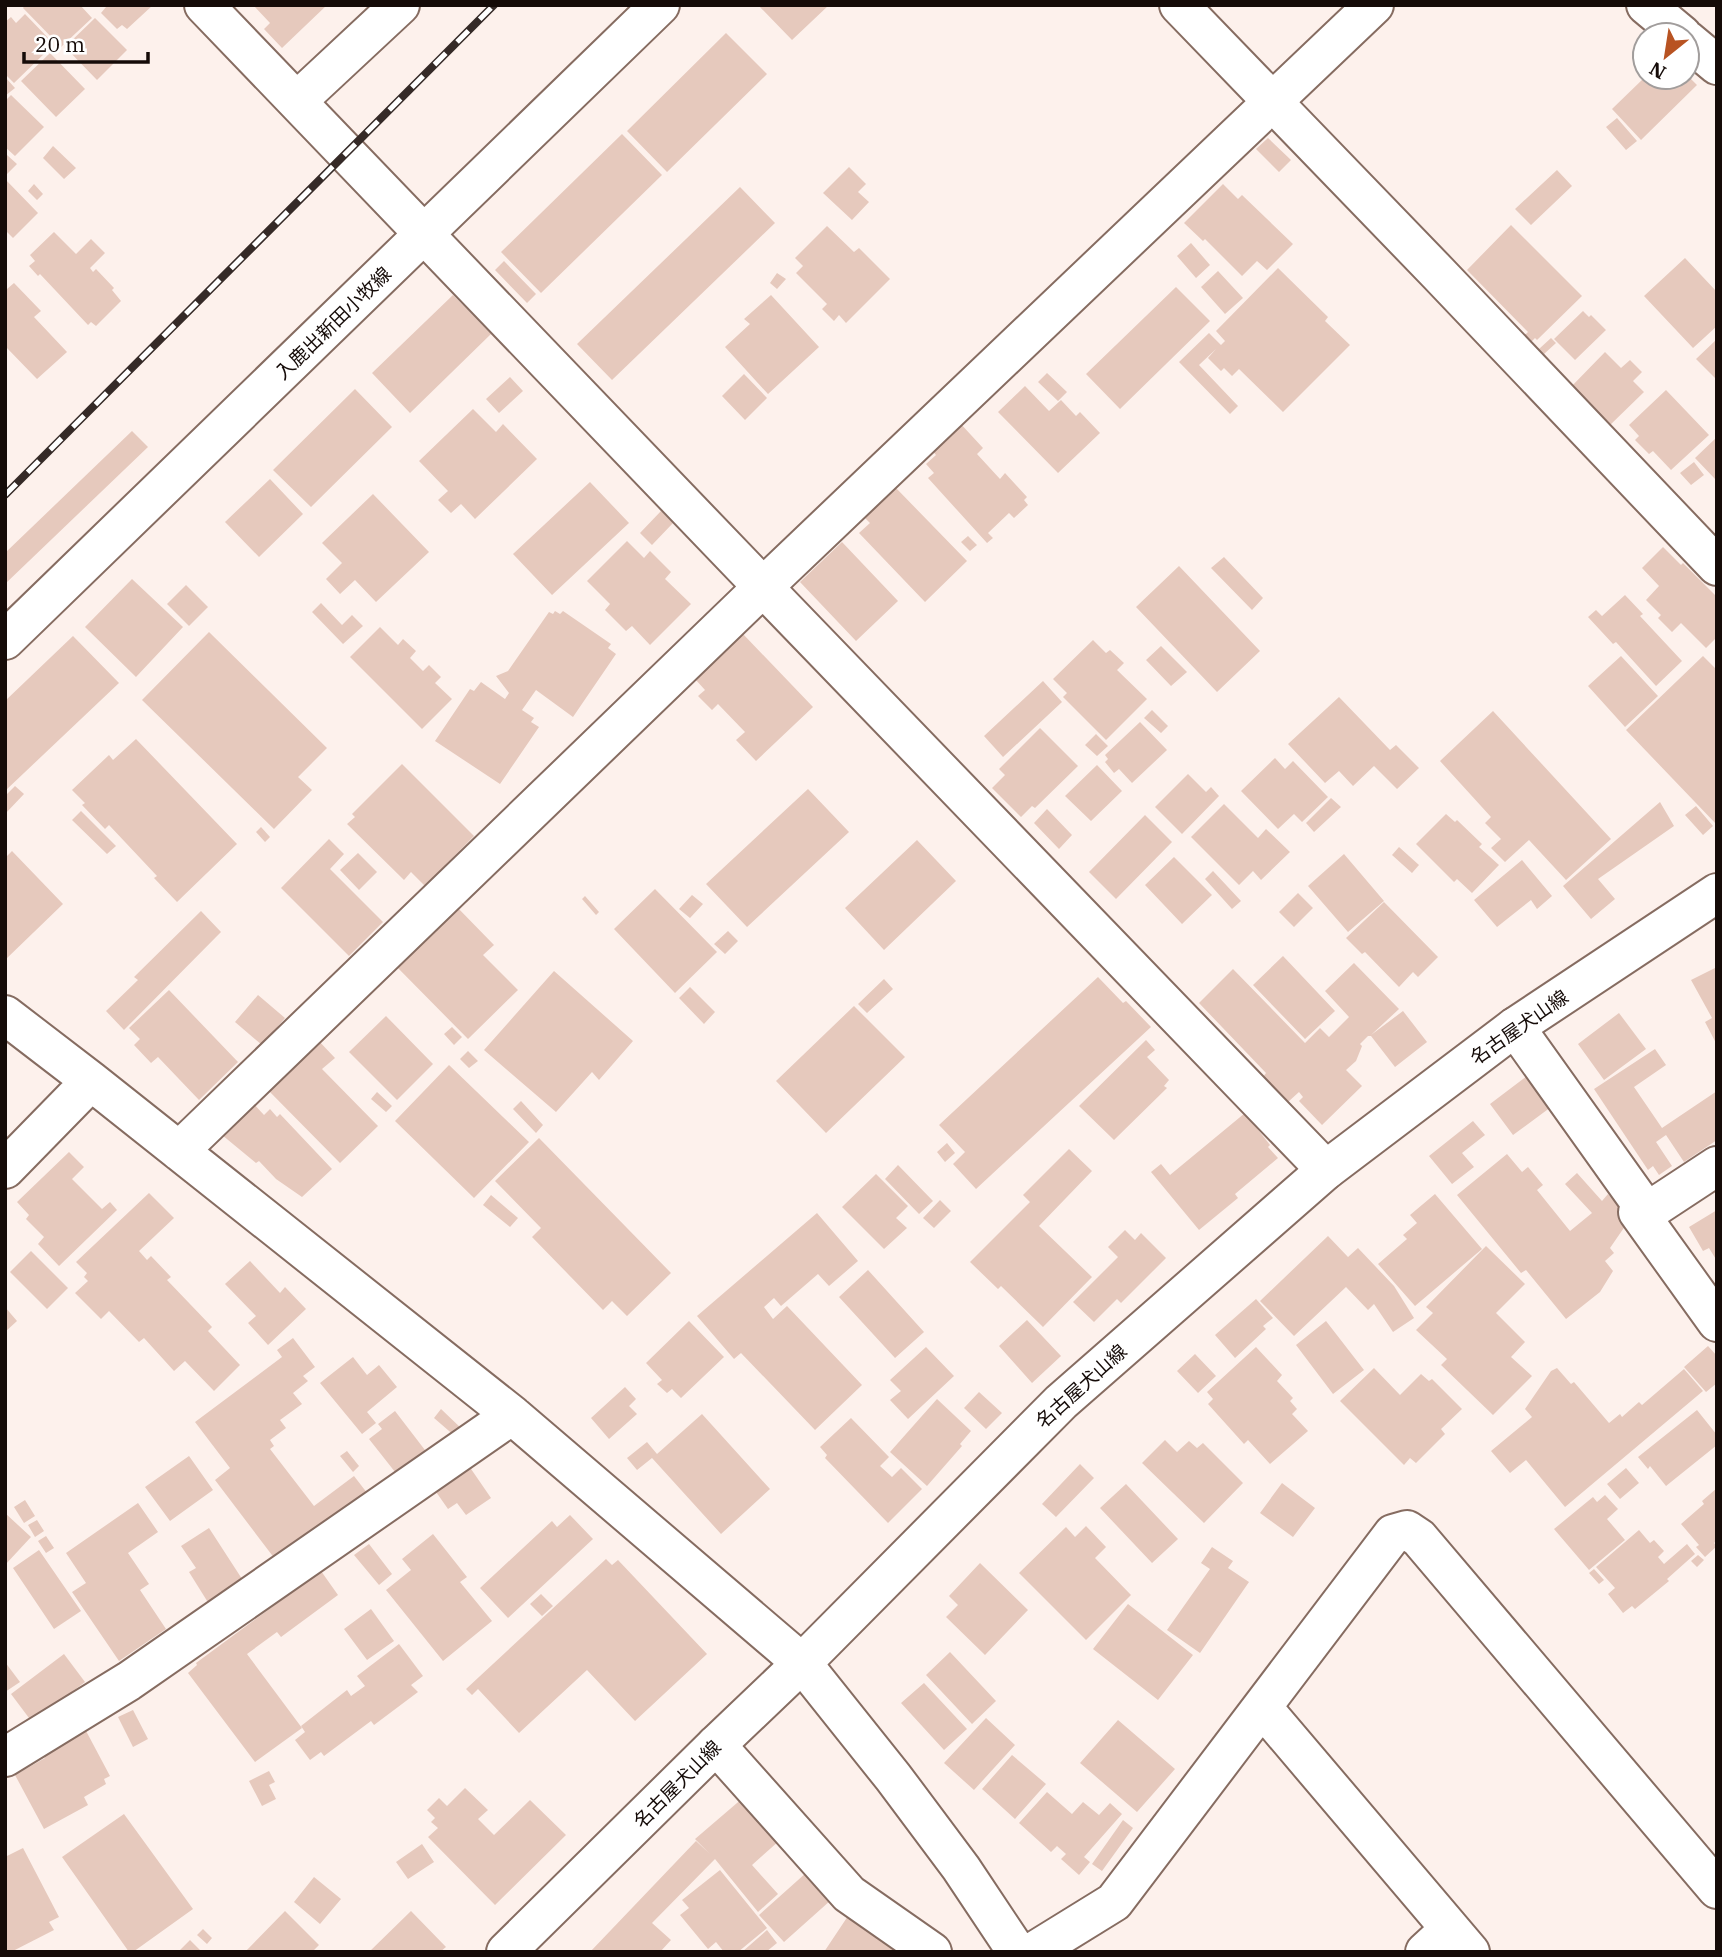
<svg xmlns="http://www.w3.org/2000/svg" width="1722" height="1957" font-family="'IBM Plex Serif','Noto Sans JP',serif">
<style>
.building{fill:#e6c9bd}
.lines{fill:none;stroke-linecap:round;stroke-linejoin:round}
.minor-casing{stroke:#866c61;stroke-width:42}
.major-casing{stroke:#866c61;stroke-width:42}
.minor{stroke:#fff;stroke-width:38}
.major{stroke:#fff;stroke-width:38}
.rail-casing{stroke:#352a27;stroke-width:8}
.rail{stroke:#fff;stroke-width:5;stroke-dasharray:16;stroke-linecap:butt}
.labels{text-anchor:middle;stroke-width:5;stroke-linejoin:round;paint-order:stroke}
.street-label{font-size:19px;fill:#150b08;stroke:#fff}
</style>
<rect width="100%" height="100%" fill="#fdf1ec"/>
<path class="building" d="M25,5H80L92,18L61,47L23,8Z
M104,5H153L127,29L122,25L117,29L101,13L106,7Z
M253,5H327L282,48L264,29L270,23Z
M758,5H829L792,40Z
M25,14L53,43L44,52L45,53L14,83L5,74V22L11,17L16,23Z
M95,18L127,50L97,80L65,47Z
M726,33L767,74L667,172L627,131Z
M50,53L85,89L56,117L21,81Z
M1687,75L1697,85L1641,140L1612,109L1645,77H1687Z
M5,77L15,88L5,96Z
M11,95L44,127L15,156L5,147V101Z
M1617,118L1637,141L1626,150L1606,127Z
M622,134L662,175L541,293L501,252Z
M1268,138L1291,160L1279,172L1256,149Z
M53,146L76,168L64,179L43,158Z
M7,155L17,164L5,176V157Z
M849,167L866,184L858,192L869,202L852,220L823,193Z
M1557,170L1572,186L1531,225L1515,209Z
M5,179L38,213L13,238L5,230Z
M34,184L43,194L37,200L28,191Z
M1223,184L1238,199L1242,195L1293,244L1267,270L1257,261L1242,276L1205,239L1203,241L1184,223Z
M740,187L775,223L612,380L577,344Z
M1511,225L1582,296L1537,340L1535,338L1528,345L1522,338L1528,332L1467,270Z
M827,226L854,252L859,248L890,279L846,323L839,315L834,321L822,309L827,304L796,273L803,266L795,258Z
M54,232L76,254L91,239L105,253L90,268L93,272L96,269L114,288L112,290L121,301L96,326L91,322L88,325L40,274L38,276L29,266L35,261L30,255Z
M1191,243L1210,265L1196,278L1177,256Z
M1685,258L1717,292V326L1693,348L1644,296Z
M504,261L536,294L527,303L495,270Z
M1278,268L1328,317L1325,321L1350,345L1283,412L1239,369L1232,376L1224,368L1221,371L1208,358L1216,349L1199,365L1238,406L1230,414L1179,362L1209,333L1221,345L1225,341L1216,331Z
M1218,271L1243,298L1225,314L1201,287Z
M777,273L786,279L777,289L770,283Z
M14,283L41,311L34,317L67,352L37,379L5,346V287L7,289Z
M1176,287L1210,321L1120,409L1086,374Z
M453,295L491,334L410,413L372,373Z
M771,295L819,347L768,394L725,347L750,324L744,319Z
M1583,311L1589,317L1591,315L1606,330L1575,360L1554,339Z
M1551,338L1556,343L1544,354L1539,349Z
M1717,339V380L1696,359Z
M1605,352L1621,368L1630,360L1642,372L1633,381L1644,392L1607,428L1569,389Z
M1047,373L1067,392L1058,401L1038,382Z
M744,374L767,398L745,420L722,396Z
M510,377L523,391L499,413L486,399Z
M1025,386L1049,411L1061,400L1076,416L1080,412L1100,433L1058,473L998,412Z
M355,389L392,427L311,507L273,470Z
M1666,390L1709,435L1671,470L1653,451L1649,454L1635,440L1639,436L1629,425Z
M473,409L496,432L503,424L537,459L475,519L461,504L451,513L438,500L448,491L419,461Z
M959,422L983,448L977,454L1000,479L1005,473L1027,497L1024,500L1028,505L1014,518L1009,513L988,533L993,538L987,543L928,478L934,473L926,464L936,455L930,448Z
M132,431L148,447L5,584V553Z
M1717,437V477L1715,479L1695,458Z
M1694,462L1704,475L1691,485L1680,473Z
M270,479L303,514L259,557L225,522Z
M590,482L629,523L552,595L513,554Z
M896,488L967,561L925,602L859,533L870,523L865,518Z
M373,494L429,552L376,602L355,580L340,594L326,579L342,563L322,543Z
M661,511L673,523L652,545L640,533Z
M968,536L977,545L970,551L961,542Z
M627,541L644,558L650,551L671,572L665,579L691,604L650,645L632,626L626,631L605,610L610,604L587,581Z
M842,542L898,601L856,641L800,582Z
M1663,547L1681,565L1683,563L1717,597V637L1706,648L1681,623L1672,632L1658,618L1661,615L1646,600L1659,586L1642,568Z
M1224,557L1263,598L1252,610L1211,568Z
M1179,566L1260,651L1217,692L1136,607Z
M132,579L183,627L136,677L85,627Z
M186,585L208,607L189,626L167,604Z
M1625,595L1643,614L1640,616L1682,661L1656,686L1616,642L1613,644L1588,617L1596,610L1602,616Z
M321,603L342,625L352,615L363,626L343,644L312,612Z
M555,611L560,614L563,611L611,644L608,648L616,654L573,717L536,690L522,710L534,718L531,722L539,727L500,784L435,741L470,689L474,691L481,682L505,699L509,693L496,676L508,671L549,612L553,614Z
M380,627L398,645L403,639L416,651L410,658L423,671L429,665L441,677L435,683L452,699L422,729L350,657Z
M209,632L327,748L298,777L312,790L274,829L142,700Z
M743,634L813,707L756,761L736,740L745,732L718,704L712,710L698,696L705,690L695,679Z
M73,636L119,683L5,791V701Z
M1093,640L1106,653L1110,650L1124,663L1117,670L1147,699L1106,740L1063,697L1067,693L1053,679Z
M1161,646L1187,672L1171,686L1146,660Z
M1621,656L1658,696L1625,727L1588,686Z
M1703,656L1717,670V825L1626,730Z
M1043,681L1062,702L1003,757L984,736Z
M1339,697L1390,750L1396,745L1419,768L1397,789L1374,766L1353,786L1339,771L1325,783L1288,744Z
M1152,710L1168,726L1161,733L1144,718Z
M1493,711L1611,839L1566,880L1529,840L1505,862L1491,848L1501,839L1485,823L1491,817L1440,761Z
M1140,722L1167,750L1132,783L1119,769L1114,773L1105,762L1108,759L1105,755Z
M1040,728L1078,766L1035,808L1032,806L1021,817L992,788L1005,775L999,769Z
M1096,734L1108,746L1097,756L1085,745Z
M136,739L237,844L177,902L154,878L157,876L109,825L105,829L82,805L85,803L72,790L109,755L113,760Z
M1275,758L1285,769L1293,761L1328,797L1302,822L1294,814L1278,829L1241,791Z
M402,764L474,836L425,886L411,872L404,880L347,824L355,817L352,814Z
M1097,765L1122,791L1091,821L1065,796Z
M1188,774L1206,792L1211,787L1219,796L1182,834L1155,807Z
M15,786L24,794L5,814V796Z
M808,789L849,832L747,927L706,884Z
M1331,798L1341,807L1314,832L1306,823Z
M1660,802L1674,826L1598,879L1615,899L1591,919L1563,886Z
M1224,804L1258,838L1266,829L1290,852L1261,880L1253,871L1239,885L1191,837Z
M1696,806L1713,826L1703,835L1685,815Z
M1047,809L1072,835L1059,849L1034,823Z
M81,811L116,846L107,854L72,820Z
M1446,814L1455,822L1457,820L1482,844L1479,847L1499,865L1472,893L1457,879L1454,882L1416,844Z
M1145,815L1172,842L1116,899L1089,872Z
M261,827L270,837L265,842L256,832Z
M329,839L344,854L330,869L383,922L349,956L281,888Z
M917,840L956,881L884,950L845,908Z
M1399,847L1419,865L1412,873L1392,855Z
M12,851L63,904L5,960V858Z
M358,853L377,872L359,890L340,870Z
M1344,854L1384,901L1348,932L1308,886Z
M1174,857L1212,895L1182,924L1145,885Z
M1522,860L1552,896L1537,909L1531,900L1497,927L1474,900Z
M1213,871L1241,901L1232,909L1205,879Z
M655,889L717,952L675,993L614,929Z
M1298,893L1313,908L1294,927L1279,912Z
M692,895L703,904L690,918L679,909Z
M585,896L599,912L596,915L582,899Z
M1384,902L1438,957L1418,977L1413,972L1399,987L1365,952L1362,954L1346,938Z
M455,905L494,945L483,955L518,990L468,1039L392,962Z
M201,911L221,932L124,1030L106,1011L138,980L134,977Z
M728,931L738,941L725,954L714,944Z
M1283,956L1335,1011L1305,1039L1253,985Z
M1354,963L1399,1009L1371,1035L1403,1011L1427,1042L1395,1067L1371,1036H1368L1360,1044L1362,1046L1356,1061L1346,1070L1362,1086L1322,1125L1299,1101L1303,1097L1299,1092L1288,1102L1263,1077L1266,1073L1199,1003L1233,969L1305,1043L1320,1028L1329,1037L1349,1017L1325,991Z
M1717,967V1045L1705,1022L1712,1018L1691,980Z
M554,971L633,1041L599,1080L592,1072L556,1112L484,1050Z
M1098,977L1123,1003L1126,1001L1151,1027L976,1189L953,1164L965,1152L939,1125Z
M884,979L893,989L867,1013L858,1004Z
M690,987L715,1012L704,1024L679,998Z
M169,990L238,1062L199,1100L158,1057L151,1063L134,1045L140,1039L129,1028Z
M258,995L285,1018L262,1045L235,1022Z
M854,1006L905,1057L826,1133L776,1081Z
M1619,1013L1646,1049L1604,1080L1578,1044Z
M386,1016L433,1064L397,1100L349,1052Z
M452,1027L462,1037L454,1045L444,1034Z
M316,1038L335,1058L322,1069L378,1126L340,1163L265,1087Z
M1146,1040L1155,1050L1147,1057L1169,1080L1164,1086L1167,1088L1114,1140L1079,1106Z
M1655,1049L1666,1065L1634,1087L1662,1128L1717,1091V1140L1684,1162L1666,1135L1656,1142L1672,1166L1659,1175L1653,1166L1648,1170L1594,1089Z
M468,1051L478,1061L469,1068L460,1059Z
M449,1065L529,1142L474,1198L395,1121Z
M1527,1076L1551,1107L1513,1135L1490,1104Z
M377,1092L392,1106L386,1112L371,1099Z
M249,1099L264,1115L270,1109L277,1117L280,1114L332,1169L302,1197L276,1179L259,1161L256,1163L216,1130Z
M521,1101L543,1125L536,1133L513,1109Z
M1245,1113L1270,1145L1268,1147L1278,1158L1235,1194L1238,1198L1199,1230L1151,1172L1161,1164L1170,1175Z
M1473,1121L1485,1135L1462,1153L1474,1167L1452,1184L1429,1156Z
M539,1138L671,1273L627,1316L612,1301L603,1310L532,1237L541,1228L495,1181Z
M947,1143L955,1153L945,1162L937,1152Z
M1069,1149L1092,1171L1039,1226L1092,1277L1043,1327L1001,1286L998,1289L970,1262L1030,1202L1023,1195Z
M69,1152L84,1167L72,1179L102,1209L110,1202L117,1210L59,1266L38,1244L44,1237L26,1219L29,1215L17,1202Z
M1507,1154L1522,1172L1528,1167L1543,1185L1537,1190L1570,1231L1592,1213L1565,1184L1577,1173L1602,1201L1608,1194L1630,1219L1610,1248L1614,1253L1605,1261L1613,1271L1600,1292L1566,1319L1526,1270L1521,1273L1457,1195Z
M898,1165L933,1201L919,1214L885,1179Z
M876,1174L908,1206L896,1218L907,1228L884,1249L842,1207Z
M149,1193L174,1218L139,1251L147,1260L151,1256L171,1277L167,1280L212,1327L208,1331L240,1365L214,1391L185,1361L174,1371L144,1338L139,1342L109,1311L101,1319L75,1293L88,1281L84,1277L87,1273L76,1262Z
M1435,1194L1482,1249L1415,1306L1378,1264L1407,1239L1403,1235L1417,1223L1410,1215Z
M491,1195L518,1218L510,1227L483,1205Z
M940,1200L951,1211L934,1228L923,1218Z
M1717,1210V1261L1709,1248L1703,1251L1689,1227Z
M817,1213L858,1261L829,1286L818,1274L781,1306L774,1298L764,1307L773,1319L787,1306L862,1385L815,1430L741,1353L734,1359L697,1316Z
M1125,1230L1135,1240L1141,1233L1166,1258L1121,1303L1117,1299L1094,1322L1073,1302L1118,1257L1108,1247Z
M1328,1236L1348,1257L1358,1248L1394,1286L1414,1318L1393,1332L1374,1304L1368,1310L1346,1287L1294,1336L1260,1301Z
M1486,1246L1525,1284L1496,1313L1525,1342L1511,1357L1532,1376L1493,1415L1441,1365L1447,1359L1416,1330L1433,1313L1426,1307Z
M31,1251L68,1288L47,1309L10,1272Z
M250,1261L280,1293L285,1287L306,1309L268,1345L248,1323L256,1316L225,1284Z
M868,1270L924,1332L895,1358L839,1297Z
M1256,1299L1273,1318L1263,1326L1266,1329L1235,1358L1215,1335Z
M5,1307L17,1321L5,1332Z
M1027,1320L1061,1356L1032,1383L999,1346Z
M689,1321L724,1357L681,1398L672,1389L667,1393L657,1384L662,1380L646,1363Z
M1326,1321L1364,1370L1333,1394L1296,1345Z
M293,1338L315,1367L303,1376L308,1381L293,1393L302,1404L280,1420L286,1428L270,1440L274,1446L270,1449L314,1506L354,1476L371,1498L278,1563L215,1480L230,1468L195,1422L282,1357L277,1350Z
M1708,1346L1717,1356V1383L1706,1392L1684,1367Z
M926,1347L954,1376L908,1419L890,1400L901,1391L890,1380Z
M1256,1347L1282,1375L1277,1381L1293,1398L1290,1401L1297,1409L1292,1414L1308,1431L1270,1464L1248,1440L1244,1444L1208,1404L1213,1399L1207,1392Z
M1195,1354L1216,1376L1198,1393L1177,1371Z
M353,1357L367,1375L379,1365L397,1387L367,1412L376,1423L362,1434L320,1383Z
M1374,1368L1400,1395L1421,1374L1429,1381L1432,1379L1462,1409L1441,1429L1445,1434L1416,1463L1410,1458L1404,1465L1340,1401Z
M1557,1368L1571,1384L1574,1382L1609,1423L1620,1414L1622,1417L1639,1402L1642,1405L1684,1369L1703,1391L1565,1507L1526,1460L1510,1473L1491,1451L1532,1417L1525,1409L1551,1371Z
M625,1387L636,1399L629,1406L637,1414L609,1439L591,1418Z
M979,1392L1002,1413L986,1429L964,1408Z
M937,1399L971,1431L960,1444L962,1446L927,1486L890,1452Z
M441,1409L463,1430L456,1437L434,1418Z
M1697,1410L1717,1435V1445L1666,1486L1650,1466L1648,1469L1638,1457Z
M395,1411L428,1454L399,1477L369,1439L382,1429L378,1424Z
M702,1414L770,1489L721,1534L652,1458L637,1470L627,1458L647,1442L657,1454Z
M851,1418L889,1457L880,1466L892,1477L901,1468L922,1489L888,1523L825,1458L827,1455L820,1447Z
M1165,1440L1177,1452L1189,1441L1197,1448L1203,1443L1243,1483L1204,1523L1142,1463Z
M347,1451L359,1466L353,1472L340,1456Z
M189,1456L213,1490L170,1521L145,1487Z
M1080,1464L1094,1478L1056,1517L1042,1504Z
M469,1466L491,1498L466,1515L457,1503L448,1509L434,1489Z
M1626,1468L1639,1483L1620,1499L1607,1484Z
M1282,1483L1315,1508L1293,1537L1260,1513Z
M1126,1484L1178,1539L1152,1563L1100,1508Z
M1717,1488V1540L1714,1543L1717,1546L1705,1557L1696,1547L1699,1545L1681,1524L1704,1504L1702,1501Z
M1605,1495L1618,1509L1607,1519L1625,1540L1589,1570L1554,1529L1593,1497L1597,1502Z
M25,1500L35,1516L24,1523L14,1507Z
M138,1503L158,1532L128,1553L149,1584L140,1590L166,1629L119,1661L72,1592L86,1583L66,1553Z
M5,1513L31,1537L5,1565Z
M570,1515L593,1539L508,1618L480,1588L552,1521L557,1527Z
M37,1520L44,1531L35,1537L28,1525Z
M1086,1526L1106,1547L1095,1558L1131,1595L1086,1640L1019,1573L1066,1527L1075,1537Z
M209,1528L244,1582L209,1604L189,1572L196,1568L181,1546Z
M1639,1530L1650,1543L1654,1540L1664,1551L1658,1557L1664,1564L1687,1544L1695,1554L1667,1579L1669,1581L1635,1609L1632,1606L1623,1613L1608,1594L1615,1588L1596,1567Z
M433,1534L467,1577L460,1582L492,1621L443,1661L386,1590L411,1570L402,1559Z
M46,1536L54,1548L46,1553L38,1541Z
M369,1544L392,1574L379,1585L354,1555Z
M1212,1547L1233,1561L1228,1568L1249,1582L1200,1653L1167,1630L1210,1569L1201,1563Z
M39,1550L81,1611L54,1629L13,1568Z
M1698,1555L1704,1560L1697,1567L1691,1561Z
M606,1559L612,1565L618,1560L707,1654L635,1721L587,1670L519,1733L478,1689L472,1695L466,1689Z
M980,1563L1028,1610L985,1655L946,1617L958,1605L949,1596Z
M1594,1569L1604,1580L1599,1584L1589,1573Z
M321,1571L338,1595L281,1637L277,1632L247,1654L302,1728L255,1762L188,1673L197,1665L196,1663Z
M541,1594L553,1606L542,1616L530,1604Z
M1128,1604L1193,1655L1158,1700L1093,1649Z
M371,1609L394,1641L367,1660L344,1629Z
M399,1644L423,1676L411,1685L418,1692L374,1725L371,1721L324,1756L321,1752L310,1760L295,1740L305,1732L301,1726L347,1690L351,1696L365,1686L357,1676Z
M950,1652L996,1701L972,1724L926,1675Z
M64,1654L85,1682L32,1722L11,1694Z
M5,1662L20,1682L5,1692Z
M924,1683L967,1729L944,1750L901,1703Z
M133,1710L148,1739L133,1747L118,1717Z
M986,1718L1015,1745L974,1790L944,1763Z
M1118,1720L1175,1769L1137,1812L1080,1763Z
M85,1729L110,1776L104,1779L106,1784L84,1797L88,1805L44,1829L15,1775L45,1758L42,1753Z
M1012,1755L1046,1784L1015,1819L982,1789Z
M269,1771L275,1782L269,1785L276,1799L262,1806L249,1781Z
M465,1788L488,1810L478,1819L494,1835L530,1800L566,1835L495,1905L428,1837L438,1828L431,1822L435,1818L427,1810L439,1798L447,1806Z
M751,1791L788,1833L752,1865L778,1894L758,1912L715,1859L652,1923L671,1940L660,1952H590L696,1841L710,1854L695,1839Z
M1047,1792L1072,1814L1083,1802L1099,1815L1110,1803L1122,1814L1084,1857L1090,1862L1079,1875L1061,1859L1066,1854L1057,1846L1051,1852L1019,1823Z
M124,1814L193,1909L133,1952H129L62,1857Z
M1123,1820L1133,1828L1102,1871L1092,1864Z
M422,1844L434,1862L408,1879L396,1862Z
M23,1848L59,1917L49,1922L54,1930L11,1952H5V1857Z
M816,1864L840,1892L784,1942L759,1915Z
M720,1870L767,1928L738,1952H724L716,1942L708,1949L680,1915L689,1908L682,1900Z
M314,1877L341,1899L320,1924L294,1902Z
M854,1907L920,1952H824Z
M285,1911L319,1945L312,1952H245Z
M411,1911L446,1947L440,1952H369Z
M203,1929L212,1938L207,1944L197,1935Z
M767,1930L777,1943L766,1952H742Z
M190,1940L202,1952H178Z"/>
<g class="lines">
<g class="minor-casing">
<path id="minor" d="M204,5L763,587L1326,1170
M1179,5L1438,273L1717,566
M1646,5L1682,35
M1687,40L1717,65
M297,101L400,5
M5,1015L91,1081L512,1415L802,1663L893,1777L961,1868L1017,1952
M1515,1027L1647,1212H1638L1717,1322
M179,1151L763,587L1374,5
M5,1169L91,1081
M1647,1212L1717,1166
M1262,1707L1470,1952
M716,1745L849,1894L932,1952
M5,1757L129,1681L512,1415
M1033,1952L1114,1902L1393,1534L1407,1530L1419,1538L1717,1889
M1425,1952L1450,1929"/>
</g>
<g class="major-casing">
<path id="major" d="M5,640L660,5
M506,1952L716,1745L802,1663L1061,1402L1326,1170L1515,1027L1717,893"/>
</g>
<use href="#minor" class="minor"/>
<use href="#major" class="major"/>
<g class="rail-casing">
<path id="rail" d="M5,495L494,5"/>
</g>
<use href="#rail" class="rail"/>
</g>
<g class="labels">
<g class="street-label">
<text transform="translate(333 323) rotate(-44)" y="7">入鹿出新田小牧線</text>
<text transform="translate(1519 1027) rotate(-35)" y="7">名古屋犬山線</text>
<text transform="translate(1081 1386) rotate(-42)" y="7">名古屋犬山線</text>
<text transform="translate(677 1784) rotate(-45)" y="7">名古屋犬山線</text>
</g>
</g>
<rect width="1722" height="1957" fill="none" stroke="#150b08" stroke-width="14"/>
<g transform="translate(1666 56) rotate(210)"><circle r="33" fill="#ffffff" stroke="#a19d9c" stroke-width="2"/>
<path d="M0-5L12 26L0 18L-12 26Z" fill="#b85322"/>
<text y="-10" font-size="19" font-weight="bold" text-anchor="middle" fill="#150b08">N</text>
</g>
<path d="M24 52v10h124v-10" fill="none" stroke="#150b08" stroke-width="3.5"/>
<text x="35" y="52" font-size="21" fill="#150b08" stroke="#ffffff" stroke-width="5" paint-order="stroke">20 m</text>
</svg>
